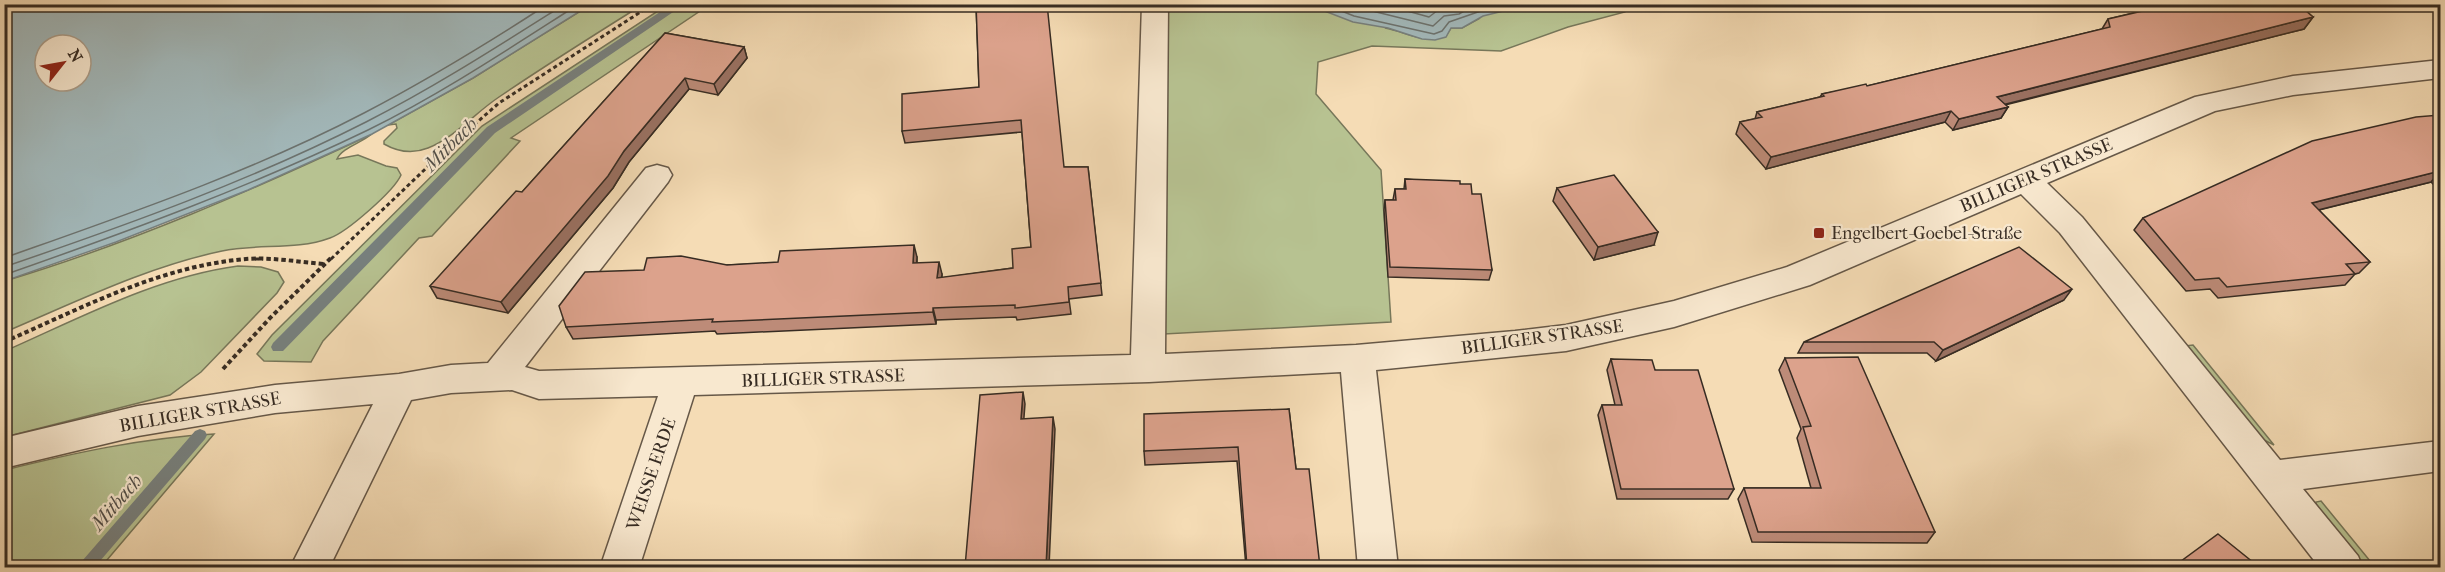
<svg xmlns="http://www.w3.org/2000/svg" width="2445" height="572" font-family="'IM FELL French Canon',serif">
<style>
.green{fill:#b7c291;stroke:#77775a;stroke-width:1.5;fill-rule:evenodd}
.water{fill:#a2b8ba;stroke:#77807e;stroke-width:1.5;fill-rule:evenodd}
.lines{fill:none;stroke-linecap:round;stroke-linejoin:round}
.shore{stroke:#6c726e;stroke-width:1.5}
.stream{fill:#77807e;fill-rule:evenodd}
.minor-casing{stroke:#665848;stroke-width:3}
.path-far1{stroke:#372c23;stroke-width:3;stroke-dasharray:4 3;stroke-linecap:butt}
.path{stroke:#372c23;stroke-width:4;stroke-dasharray:4.5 3;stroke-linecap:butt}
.minor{fill:#f8e8cf;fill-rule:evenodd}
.wall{fill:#bd8b78;stroke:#372c23;stroke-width:1.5}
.shaded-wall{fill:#9a7162;stroke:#372c23;stroke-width:1.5}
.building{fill:#dca28c;stroke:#372c23;stroke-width:1.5}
.poi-dot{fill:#8f2418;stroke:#f8e8cf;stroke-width:2}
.labels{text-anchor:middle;stroke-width:4.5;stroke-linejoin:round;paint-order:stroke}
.street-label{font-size:18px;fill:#372c23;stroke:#f8e8cf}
.poi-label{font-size:18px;fill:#372c23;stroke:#f8e8cf;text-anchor:start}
.water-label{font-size:20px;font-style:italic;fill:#524f49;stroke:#f8e8cf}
</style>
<rect width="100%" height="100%" fill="#f5dcb5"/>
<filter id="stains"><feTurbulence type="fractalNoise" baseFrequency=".00333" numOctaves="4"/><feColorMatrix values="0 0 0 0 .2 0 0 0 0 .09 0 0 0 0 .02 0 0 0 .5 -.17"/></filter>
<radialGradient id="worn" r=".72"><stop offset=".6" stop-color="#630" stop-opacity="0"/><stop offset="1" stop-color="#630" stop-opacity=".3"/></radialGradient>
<path class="green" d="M590,5H642C594,35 546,65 499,97C475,113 455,137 428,148C413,154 398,152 384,144V141L397,128L396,124L388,125L473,78Z
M667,5H709L511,138L520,141L432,236L419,238L323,341L311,362L264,361L257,354L272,335L482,126Z
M1168,5H1627L1625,12L1568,27L1501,51L1372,46L1318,62L1316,94L1381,170L1391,322L1164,334ZM1480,18L1462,28H1451L1446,36C1423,44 1407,32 1385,28Z
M372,134C361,143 342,148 337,159L358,155L386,166L397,168L401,175C394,191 347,232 330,238C295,251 258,243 222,251C146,267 76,302 5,332V281C131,243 253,190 372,134Z
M238,266L261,267L278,272L284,282L277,293L201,372L170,395L5,437V351C80,318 156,277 238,266Z
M2193,345L2274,445L2254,435L2184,346Z
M214,434L101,567H5V470C74,453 142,438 214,434Z
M2321,501L2375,567H2362L2317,513L2316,502Z"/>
<path class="water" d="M5,4H590V5L473,78L372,134L248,190L116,242L5,281ZM45,45H81V81H45Z
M1309,5H1528L1483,16L1462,28H1451L1446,37L1435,40L1422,39L1388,28L1353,22Z"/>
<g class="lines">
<path class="shore" d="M1324,4L1354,16L1434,34L1442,31L1449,22L1501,4
M1344,4L1433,26L1444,16L1459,14L1476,4
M1382,4L1429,17L1442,7L1458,4
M4,258C125,215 249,173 364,113C427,80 488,43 548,4
M4,267C127,225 250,181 366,122C435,87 500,45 565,4
M4,275C127,232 250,187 368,130C441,94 510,48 579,4"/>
<path class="stream" d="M672,4H685L495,133L283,351H273L271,347L273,343L487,127Z
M200,429L205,431L207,435L205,439L94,568H76L195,431Z"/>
<g class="minor-casing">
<path id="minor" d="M1142,4H1168L1165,354L1356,345L1515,331L1566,325L1674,301L1787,267L2195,97L2293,76L2440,60V78L2293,95L2215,111L2047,183L2082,217L2280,460L2440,441V471L2303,489L2358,556L2363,568H2320L2060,233L2021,194L1810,285L1674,327L1566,351L1376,370L1398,568H1358L1341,372L1149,382L694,395L639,568H600L658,396L539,399L512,390L451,393L411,400L329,568H290L373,404L275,413L138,436L4,468V438L138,406L275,385L399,374L451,365L488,363L646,168L657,165L668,168L672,175L668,182L525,367L539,371L1131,355Z"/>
</g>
<path class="path-far1" d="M255,259H263
M331,259L441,154L499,103L653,4"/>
<path class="path" d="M4,342C82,308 160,266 246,259C272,257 298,262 324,264
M223,369L270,318L332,257"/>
<use href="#minor" class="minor"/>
</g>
<path class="wall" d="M976,4L1064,167H1088L1102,295L1069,299L1071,314L1017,320L1016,317L936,320V324L717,334L715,331L573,339L566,327L727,265L917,257V263L942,274V278L1013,268L1031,247L1022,132L905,143L902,131L979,87Z
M2161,4H2298L2313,17L2304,29L2005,105L2008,107L2001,118L1953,130L1945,122L1766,169L1736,134L1740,122L1755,119L1757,112L1820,97L1822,94L1867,86L2102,29L2108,19L2159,7Z
M665,33L744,47L747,58L718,95L689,89L629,162L613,188L508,313L437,298L430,286L522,192Z
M2440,115V191L2431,182L2319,210L2370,262L2359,273L2355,274L2345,285L2218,298L2210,289L2186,291L2134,230L2143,218Z
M1405,179L1460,184L1472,194L1492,270L1489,280L1388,277L1384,210L1385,200H1393L1395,189H1404Z
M1557,188L1654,245L1594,260L1553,201Z
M2064,300L1936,361L1927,353H1798L1804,342Z
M1785,358L1935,532L1927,543L1752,542L1738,499L1744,488H1811L1797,438L1801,429L1779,370Z
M1611,359L1655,370L1734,489L1728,499H1617L1598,415L1602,405H1615L1607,370Z
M1289,409L1296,469L1320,567H1246L1237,461L1145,465L1144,451Z"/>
<path class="shaded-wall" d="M2313,17L2304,29L1990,108L1997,97Z
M744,47L747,58L718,95L714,84Z
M685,78L689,89L629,162L613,188L508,313L501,302L624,151Z
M2008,107L2001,118L1953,130L1959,119Z
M1951,111L1945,122L1766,169L1771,157Z
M2440,171L2431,182L2302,214L2312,203Z
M1658,232L1654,245L1594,260L1598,247Z
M914,245L917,257L916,275L913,263Z
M939,262L942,274L940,290L937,278Z
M2072,289L2064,300L1936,361L1943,350Z
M933,308L936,320V324L933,312Z
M1023,392L1025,404L1023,430L1021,419Z
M1053,417L1055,429L1049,567H1046Z"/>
<path class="building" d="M976,4H1047L1064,167H1088L1101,283L1068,287L1069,302L1015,308V305L933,308V312L712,322L713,319L566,327L559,306L585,272L644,270L647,258L681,256L727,265L778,262L780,251L914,245L913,263L939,262L937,278L1013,268L1012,249L1031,247L1021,120L902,131V94L979,87Z
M2162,4H2298L2313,17L1997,97L2008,107L1959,119L1951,111L1771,157L1740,122L1762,117L1757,112L1824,96L1822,94L1866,84L1867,86L2110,27L2108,19L2164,6Z
M665,33L744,47L714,84L685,78L624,151L608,176L501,302L430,286L516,191L522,192Z
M2440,115V171L2312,203L2370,262L2346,264L2355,274L2227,287L2219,278L2195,280L2143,218L2312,141L2416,117Z
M1614,175L1658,232L1598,247L1557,188Z
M1405,179L1460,181V184H1471L1472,194H1481L1492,270L1390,267L1385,200H1396L1395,189H1406Z
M2019,247L2072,289L1943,350L1934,342H1804Z
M1858,357L1935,532H1758L1744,488H1821L1803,427L1811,426L1785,358Z
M1611,359L1652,360L1655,370H1698L1734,489H1621L1602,405H1622Z
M1023,392L1021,419L1053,417L1046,567H965L980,395Z
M1289,409L1296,469H1309L1320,567H1247L1238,447L1144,451V414Z
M2218,534L2259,567H2173Z"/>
<rect class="poi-dot" x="1813" y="227" width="12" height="12" rx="3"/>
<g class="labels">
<g class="street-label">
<text transform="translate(2036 175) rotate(-23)" y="6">BILLIGER STRASSE</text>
<text transform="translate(1542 337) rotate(-8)" y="6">BILLIGER STRASSE</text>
<text transform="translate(823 378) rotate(-2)" y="6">BILLIGER STRASSE</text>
<text transform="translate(200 412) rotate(-10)" y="6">BILLIGER STRASSE</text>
<text transform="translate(651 474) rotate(-71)" y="6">WEISSE ERDE</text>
</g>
<g class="poi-label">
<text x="1831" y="239">Engelbert-Goebel-Straße</text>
</g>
<g class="water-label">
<text transform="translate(450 144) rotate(-45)" y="7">Mitbach</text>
<text transform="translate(116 502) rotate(-49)" y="7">Mitbach</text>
</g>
</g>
<rect width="2445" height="572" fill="none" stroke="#f5dcb5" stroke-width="24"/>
<rect x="6" y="6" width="2433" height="560" fill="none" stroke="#372c23" stroke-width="3"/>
<rect x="12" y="12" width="2421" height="548" fill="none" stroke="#372c23" stroke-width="1.5"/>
<g transform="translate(63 63) rotate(59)"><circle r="28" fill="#f8e8cf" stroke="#ab9d8a" stroke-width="1.5"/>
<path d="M0-4.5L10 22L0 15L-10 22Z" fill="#8f2418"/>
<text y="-9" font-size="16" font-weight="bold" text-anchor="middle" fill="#372c23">N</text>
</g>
<rect width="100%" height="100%" filter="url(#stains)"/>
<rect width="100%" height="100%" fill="url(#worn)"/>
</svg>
